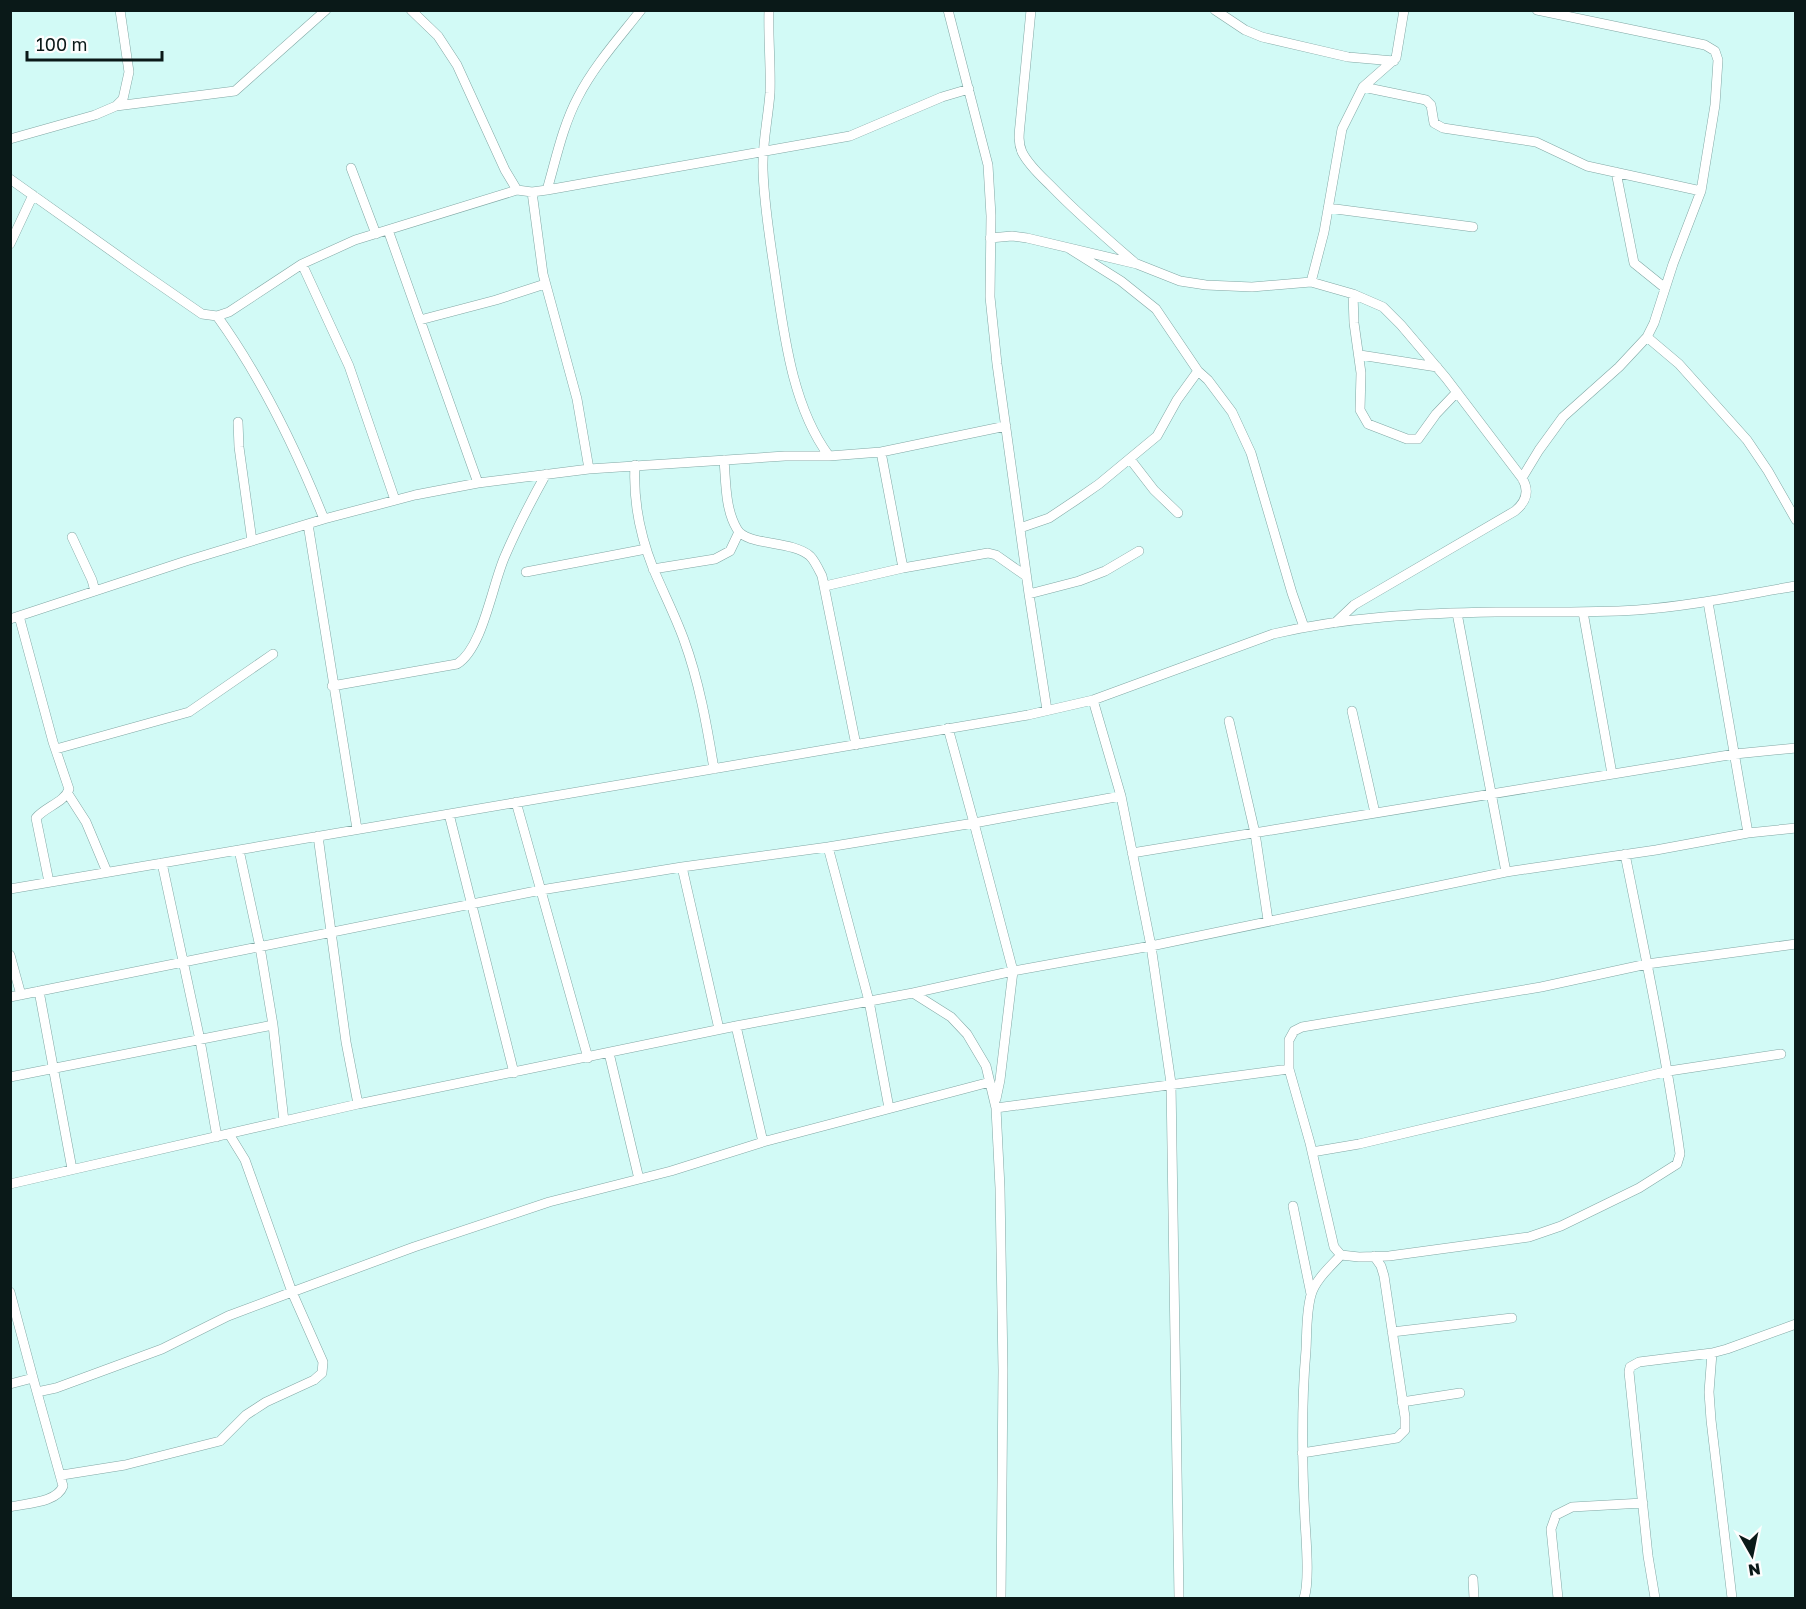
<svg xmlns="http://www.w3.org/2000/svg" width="1806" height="1609" font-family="'Golos Text',sans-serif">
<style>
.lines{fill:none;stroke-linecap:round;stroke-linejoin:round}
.minor-casing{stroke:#81a7a4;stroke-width:10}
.minor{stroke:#fff;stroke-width:9}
</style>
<rect width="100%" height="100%" fill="#d2faf6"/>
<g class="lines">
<g class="minor-casing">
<path id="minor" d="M411,10L438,36L457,65L505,170L517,190
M769,10C768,38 771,65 770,93C768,119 762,144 763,170C764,205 770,240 775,274C784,334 792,406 829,456
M948,10L988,165L991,216L990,297L997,364L1029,594L1047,710
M1031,10L1020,125C1019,134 1018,143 1022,152C1029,166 1042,177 1052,187C1078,214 1106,238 1134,262
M1215,10L1245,30L1262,37L1348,57L1394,61
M1363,87L1426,100L1431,105L1434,123L1443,128L1536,142L1587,166L1701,191
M116,106L235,91L326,10
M10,139L95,115L116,106L123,99L129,72L120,10
M351,168L376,234
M1616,172L1634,263L1665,288
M10,179L134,267L202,314L217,316L229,312L302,264L355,240L517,190L532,192L547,190L850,136L942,97L969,89
M547,190C556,159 563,125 578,97C594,66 619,38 641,10
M532,192L543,274L577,399L589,469
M1328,208L1473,227
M388,230L478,483
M990,238L1012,236L1027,238L1137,264L1180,281L1206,285L1252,287L1311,282
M10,244L33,195
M1070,249L1121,281L1156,309L1198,371L1208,380L1232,412L1251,453L1292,593L1304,627
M302,264L349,366L395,500
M1353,294L1354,323L1361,373L1360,410L1368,424L1407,439H1418L1436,414L1457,392
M217,316C261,377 296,449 324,519
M420,320L496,300L545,284
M1647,337L1679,364L1747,440L1768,471L1796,520
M1360,355L1437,367
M238,422L239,447L252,541
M881,452L903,568
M1130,459L1154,490L1178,513
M724,460C726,482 725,509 737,529C746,546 792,540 810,556C815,561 819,570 822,576L856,745
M635,465C633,500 640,535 653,568C663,592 675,615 684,640C699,681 707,726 714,769
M1522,478L1539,450L1563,417L1619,367L1647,337L1654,323L1673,264L1701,191L1715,105L1718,60L1715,51L1705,45L1537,10
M308,524L357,829
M1020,528L1049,518L1076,500L1099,484L1157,436L1177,400L1198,371
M72,537L92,580L95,591
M653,569L715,559L730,551L739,532
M526,572L646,549
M825,586L903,568L988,553L996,555L1026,576
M1029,594L1079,581L1105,571L1139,551
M1708,602L1748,833
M1583,612L1612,774
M1457,613L1506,872
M19,616L53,742L69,789C65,802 45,807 36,818L49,882
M10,619L186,561L324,519L415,495L478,483L589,469L785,456H829L881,452L1006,426
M1335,623L1354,605L1515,511C1526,502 1530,491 1522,478L1446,378L1401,325L1383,307L1353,294L1311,282L1324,232L1342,129L1363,87L1396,58L1404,10
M332,686L457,664C483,648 492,585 505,556C517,528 531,501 546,474
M1093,700L1121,796L1151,946L1171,1083L1179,1598
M1352,711L1375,813
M1229,721L1255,833L1268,920
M948,728L974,823L1121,796
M56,749L189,712L273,654
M68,794L86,822L107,872
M516,802L588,1058
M449,814L514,1073
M318,836L346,1042L358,1104
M828,847L869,1001L889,1108
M239,850L260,947L273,1025L284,1121
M1132,853L1735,754L1796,748
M1625,854C1645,954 1666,1053 1680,1154L1677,1164L1639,1188L1561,1226L1529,1237L1389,1256L1359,1257L1341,1255L1334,1247L1310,1143L1289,1069V1040L1294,1031L1302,1027L1541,987L1647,964L1796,944
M162,863L200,1040L217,1137
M682,867L828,847L974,823L1013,971L1151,946L1506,872L1656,850L1748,833L1796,828
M10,889L1028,715L1093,700L1273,634C1345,617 1422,613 1496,612C1543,612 1590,613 1637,610C1691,606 1743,595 1796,586
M10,955L21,995
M39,991L72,1169
M913,993L1013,971L1000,1080L996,1099
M10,997L541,890L682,867L719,1029
M736,1026L763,1142
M609,1053L639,1179
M10,1077L273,1025
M996,1108L1289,1069
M1312,1152L1359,1144L1669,1071L1781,1054
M10,1184L358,1104L736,1026L913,993L951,1017L967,1034L986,1066L996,1108L1000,1188L1003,1370L1001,1598
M1293,1206L1311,1294
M10,1292L33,1378
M1392,1332L1512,1318
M10,1384L33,1378L63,1486C57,1503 26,1503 10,1507
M37,1392L56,1388L162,1349L228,1316L292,1292L414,1247L549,1202L671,1171L763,1142L990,1082
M1402,1402L1460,1393
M1302,1453L1397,1438L1405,1430V1417L1384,1276L1381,1266L1374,1256
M62,1475L125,1465L220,1441L246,1415L266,1402L314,1380L322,1373L323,1362L292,1292L245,1160L229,1134
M1473,1579L1474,1598
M1304,1598C1310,1582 1306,1539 1305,1521C1302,1464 1301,1407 1306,1350C1307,1333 1306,1313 1311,1295C1315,1280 1330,1267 1341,1255
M1558,1598L1551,1529L1556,1515L1572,1507L1643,1503
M1655,1598L1648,1556L1629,1372L1630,1367L1639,1362L1712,1353
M1732,1598L1711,1420L1709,1392L1712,1353L1727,1349L1796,1324"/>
</g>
<use href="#minor" class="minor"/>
</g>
<rect width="1806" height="1609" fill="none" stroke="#0a1918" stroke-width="24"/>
<g transform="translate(1752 1555) rotate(171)" stroke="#fdfdfd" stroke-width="4.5" paint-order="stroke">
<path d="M0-4.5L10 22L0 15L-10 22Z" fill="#0a1918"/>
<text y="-9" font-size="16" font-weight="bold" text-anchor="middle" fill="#0a1918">N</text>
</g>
<path d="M27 51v9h135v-9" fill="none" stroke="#0a1918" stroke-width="3"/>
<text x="36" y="51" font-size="18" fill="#0a1918" stroke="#fdfdfd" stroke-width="4.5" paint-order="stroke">100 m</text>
</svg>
